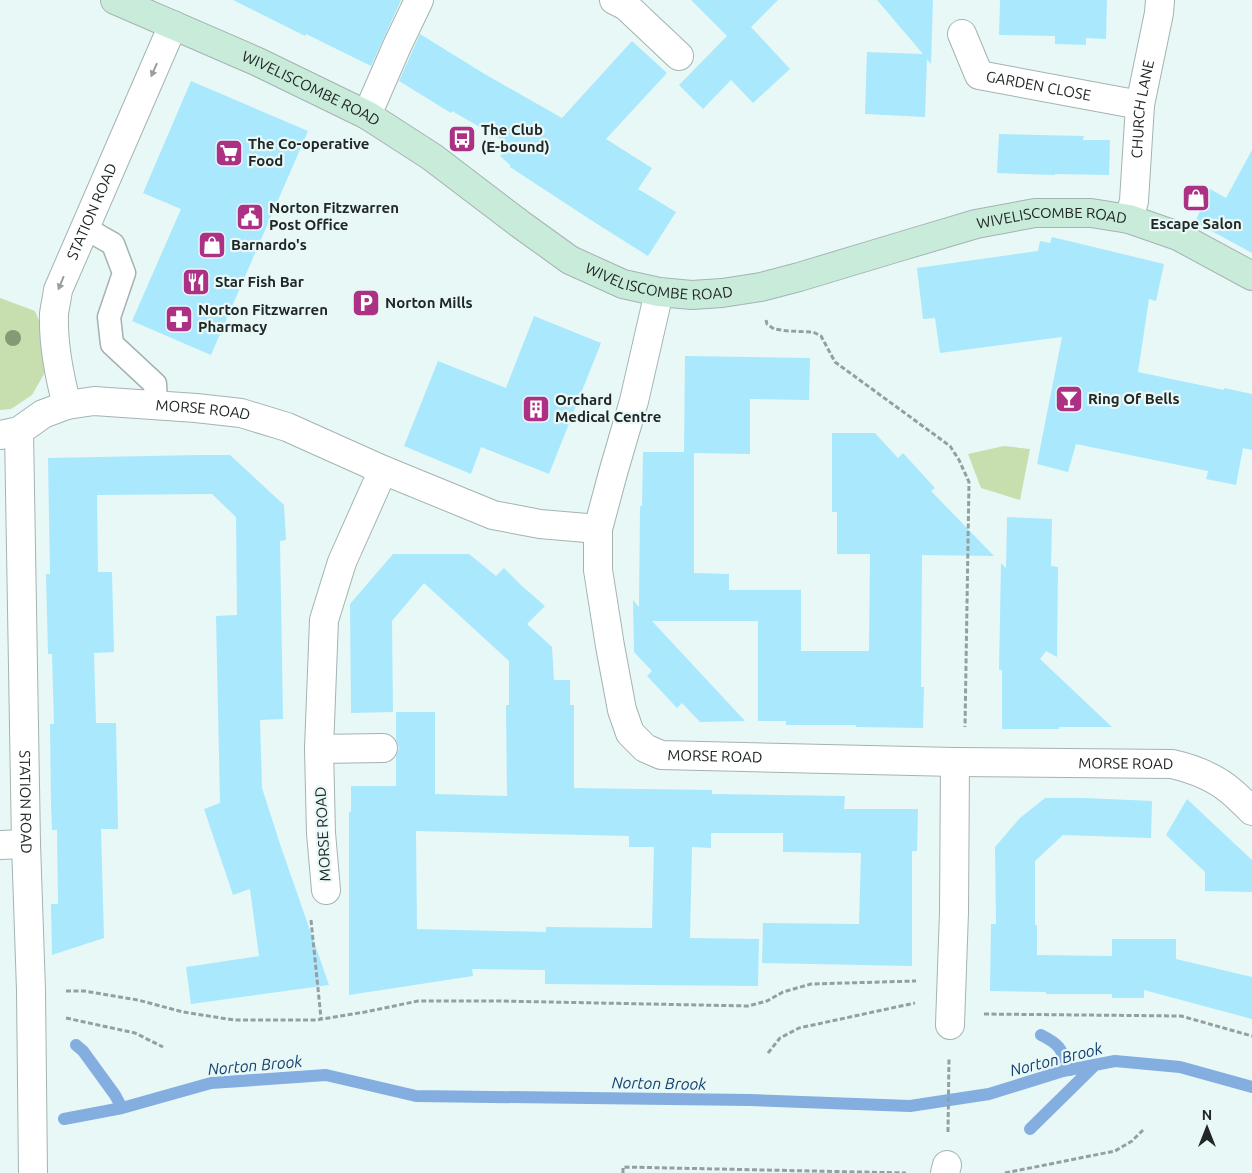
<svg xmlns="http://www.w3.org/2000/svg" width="1252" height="1173" font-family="Ubuntu,sans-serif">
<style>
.green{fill:#c7dfae}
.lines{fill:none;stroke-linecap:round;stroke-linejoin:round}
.stream{stroke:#83aedf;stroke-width:12}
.building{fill:#aae8fd;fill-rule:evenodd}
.lane-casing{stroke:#a4b3b2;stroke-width:25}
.street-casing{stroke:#a4b3b2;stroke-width:30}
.secondary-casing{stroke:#a4b3b2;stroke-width:30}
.path{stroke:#94a09f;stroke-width:3;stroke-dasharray:5 2.5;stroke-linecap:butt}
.lane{stroke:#fff;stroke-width:22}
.street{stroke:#fff;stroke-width:28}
.secondary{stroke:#c8ebda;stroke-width:28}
.tree{fill:#849976}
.oneway{fill:#9b9e9d}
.labels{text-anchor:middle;stroke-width:4.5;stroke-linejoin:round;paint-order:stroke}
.street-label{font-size:15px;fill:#212726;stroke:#e8f8f7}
.poi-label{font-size:15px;font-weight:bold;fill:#212726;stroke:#e8f8f7;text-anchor:start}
.water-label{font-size:16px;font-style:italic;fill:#14416f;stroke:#e8f8f7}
</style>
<rect width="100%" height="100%" fill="#e8f8f7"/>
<path class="green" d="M0,298L35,311L42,328L46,353L44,374L32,395L11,409L0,410Z
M1004,446L1030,449L1020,500L981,488L968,454Z"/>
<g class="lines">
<path class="stream" d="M1041,1035C1061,1045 1061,1049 1070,1070
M76,1045L83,1051L115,1095L122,1108
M64,1119L122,1108L211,1083L326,1075L416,1096L750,1100L910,1106L989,1094L1063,1071L1115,1061L1180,1067L1252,1087
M1030,1129L1095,1065"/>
</g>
<path class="building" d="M233,0H401L371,66L306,34L305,36Z
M691,0H778L751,27L790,69L753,103L731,80L703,109L679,85L727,36Z
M877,0H933L931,64L927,59L925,117L865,114L867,52L923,54Z
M1000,0H1107L1106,39L1086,38V45L1055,44V36L999,35Z
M420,34L483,73L562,118L632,41L667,73L606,139L652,168L638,189L676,212L648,256L594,222L510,167V165L500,156L511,145L452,111L451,113L399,81Z
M191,81L308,131L211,355L132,321L181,209L143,193Z
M999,134L1084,136L1083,140H1110L1109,175L1055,174V175L997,173Z
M1252,150V253L1195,222L1210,189L1226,198Z
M1052,237L1164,264L1156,301L1149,299L1138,372L1224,390V388L1252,394V450L1243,448L1236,485L1206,479L1208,471L1076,444L1068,472L1037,464L1062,337L940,353L935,318L923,319L917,268L1038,251L1040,241L1050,243Z
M534,316L601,343L549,474L481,447L471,474L404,446L438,361L506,388Z
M685,356L810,358L809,400L750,399V454L694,453V573L729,574V590H801V651H869L870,554H837V512H832V433H875L898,458L903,453L935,488L931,491L994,556L922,555L921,687H924L923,728L856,727V725H786V721H758V621H652L745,721L700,722L682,703L677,708L647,676L652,671L634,652L633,600L639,607L640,506H642L643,452H684Z
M199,455H230L284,505L286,540L280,541L283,719L260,720L262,788L281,847L329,985L191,1004L186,967L259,956L250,889L233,895L204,809L220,803L216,616L237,615L236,517L212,494L97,495L98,572H112L114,652L94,653L96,723H116L118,829H101L104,938L52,955L51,904H58L57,830H52L51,803L50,724H54L52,654H48L46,574H50L48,458Z
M1007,517L1052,519L1051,566L1058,567L1057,657L1046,651L1040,659L1112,727H1059V729H1002V670H999L1001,563L1006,568Z
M393,554H469L496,576L504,568L522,586L545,606L527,624L552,647L554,680H570V705H574V788L712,790V794L845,796L844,809H918L917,851H912V966L762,963L763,923L859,924L861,853L783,852V833H711V848L692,847L690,938L759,939L758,986L545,984V970L472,969L473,976L349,995V812H351V786H396V756L399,748L396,739V712H435V794L507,796L506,705H509V661L424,583L392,621L393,712L351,713L350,604ZM416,831L629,836V847H654L652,928L546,927V932L417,929Z
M1045,798H1085L1152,801L1151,838L1063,835L1035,861V925H1037V955L1112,956V939H1176V959L1252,977V1019L1144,990V998H1112V994H1046V992L990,991L991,924H996L995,847L1020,818Z
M1187,799L1252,860V892L1205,891V872L1166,835Z"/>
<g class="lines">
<g class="lane-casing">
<path id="lane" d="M85,228L113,244L124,273L109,317L112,344L155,384L156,405"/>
</g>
<g class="street-casing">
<g id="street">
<path d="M614,0L626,6L679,56"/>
<path id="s1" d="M962,34L979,75L1140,105"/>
<path d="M367,115L397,46L419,0"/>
<path id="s2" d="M1129,219L1134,201L1140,105L1159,13L1160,0"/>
<path id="s3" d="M67,405C59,375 53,344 54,314C55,306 57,298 58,290L173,25"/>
<path id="s4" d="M19,431L26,844L31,990L33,1173"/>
<path id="s5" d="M0,435L19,431L43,414L67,405L94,401L196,408L241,413L287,427L383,470L493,515L540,524L598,529L613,473L634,401L659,292"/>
<path id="s6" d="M598,529V570L610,646L622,710L630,733L645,748L661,755L955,762L1172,764C1194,769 1215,777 1232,792C1239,798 1246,805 1252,811"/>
<path d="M319,749L383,748"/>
<path d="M0,845L26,844"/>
<path d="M326,890L321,833L319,749L324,620L342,562L383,470"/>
<path d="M950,1025L954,912L955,762"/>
<path d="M945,1173L947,1165"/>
</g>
</g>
<g class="secondary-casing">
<g id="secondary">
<path id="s7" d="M115,0L258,62L367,115L432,157L520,224L570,260L623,284L659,292L692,295L722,293L761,287L799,277L902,246L976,224L1035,213H1091L1129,219L1178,236L1252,276"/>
</g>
</g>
<path class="path" d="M766,320L767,324L774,329L788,331L813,332L821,336L835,362L950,446L959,460L969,482L965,727
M311,920L321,1018
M66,991H84L138,1000L183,1012L234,1020H316L365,1012L418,1001H499L748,1006L767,1001L783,992L811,984L916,981
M984,1014L1181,1016L1252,1036
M66,1018L135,1033L163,1047
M768,1053L780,1038L799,1028L915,1003
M948,1132L949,1058
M623,1173V1167L906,1173
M1005,1173L1115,1151L1132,1141L1144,1129"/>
<use href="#lane" class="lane"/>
<use href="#street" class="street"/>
<use href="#secondary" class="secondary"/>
</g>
<circle class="tree" cx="13" cy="338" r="8"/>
<defs><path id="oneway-solid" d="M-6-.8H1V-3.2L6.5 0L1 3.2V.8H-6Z" transform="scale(1.25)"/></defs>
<g class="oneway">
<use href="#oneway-solid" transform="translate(154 70) rotate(114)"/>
<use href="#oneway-solid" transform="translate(61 283) rotate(112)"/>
</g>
<defs>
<g id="bus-square" transform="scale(1.4375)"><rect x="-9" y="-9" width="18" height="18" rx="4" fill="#ac3184" stroke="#e8f8f7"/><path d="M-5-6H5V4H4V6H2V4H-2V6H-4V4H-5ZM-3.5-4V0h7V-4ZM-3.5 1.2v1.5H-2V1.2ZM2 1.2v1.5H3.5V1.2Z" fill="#fff"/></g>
<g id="supermarket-square" transform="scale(1.4375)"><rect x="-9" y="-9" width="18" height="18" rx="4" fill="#ac3184" stroke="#e8f8f7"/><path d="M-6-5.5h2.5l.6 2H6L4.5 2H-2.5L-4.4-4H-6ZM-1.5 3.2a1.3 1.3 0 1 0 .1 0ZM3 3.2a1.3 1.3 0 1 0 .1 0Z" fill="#fff"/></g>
<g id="shop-square" transform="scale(1.4375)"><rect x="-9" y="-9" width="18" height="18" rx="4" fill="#ac3184" stroke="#e8f8f7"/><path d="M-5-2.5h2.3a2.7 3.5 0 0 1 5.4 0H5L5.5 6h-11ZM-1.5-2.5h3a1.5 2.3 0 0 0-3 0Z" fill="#fff"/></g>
<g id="civic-square" transform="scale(1.4375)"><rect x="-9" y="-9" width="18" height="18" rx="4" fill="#ac3184" stroke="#e8f8f7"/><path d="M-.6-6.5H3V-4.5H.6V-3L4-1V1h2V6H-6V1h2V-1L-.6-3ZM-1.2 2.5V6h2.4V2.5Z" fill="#fff"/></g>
<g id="restaurant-square" transform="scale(1.4375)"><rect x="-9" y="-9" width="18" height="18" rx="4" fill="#ac3184" stroke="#e8f8f7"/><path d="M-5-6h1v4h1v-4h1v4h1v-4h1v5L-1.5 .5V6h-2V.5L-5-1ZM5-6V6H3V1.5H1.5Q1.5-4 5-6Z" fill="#fff"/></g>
<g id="parking-square" transform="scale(1.4375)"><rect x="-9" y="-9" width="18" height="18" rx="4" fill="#ac3184" stroke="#e8f8f7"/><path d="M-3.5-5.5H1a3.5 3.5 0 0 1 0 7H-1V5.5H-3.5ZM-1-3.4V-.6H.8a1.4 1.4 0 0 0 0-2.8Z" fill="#fff"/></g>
<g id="pharmacy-square" transform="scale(1.4375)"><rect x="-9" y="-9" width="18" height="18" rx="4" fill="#ac3184" stroke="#e8f8f7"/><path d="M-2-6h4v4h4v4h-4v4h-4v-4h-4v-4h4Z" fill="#fff"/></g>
<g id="bar-square" transform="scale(1.4375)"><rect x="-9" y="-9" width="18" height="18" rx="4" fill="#ac3184" stroke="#e8f8f7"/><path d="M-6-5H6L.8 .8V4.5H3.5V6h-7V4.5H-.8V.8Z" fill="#fff"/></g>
<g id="building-square" transform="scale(1.4375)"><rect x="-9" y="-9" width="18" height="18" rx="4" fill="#ac3184" stroke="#e8f8f7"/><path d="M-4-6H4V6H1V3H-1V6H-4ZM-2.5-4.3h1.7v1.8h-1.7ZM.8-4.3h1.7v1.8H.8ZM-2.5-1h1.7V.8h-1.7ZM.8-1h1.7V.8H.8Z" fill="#fff"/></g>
</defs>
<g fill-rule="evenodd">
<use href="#bus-square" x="462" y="139"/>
<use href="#supermarket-square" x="229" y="153"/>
<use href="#shop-square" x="1196" y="198"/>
<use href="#civic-square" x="250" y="217"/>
<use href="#shop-square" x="212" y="245"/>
<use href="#restaurant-square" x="196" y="282"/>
<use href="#parking-square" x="366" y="303"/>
<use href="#pharmacy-square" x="179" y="319"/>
<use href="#bar-square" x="1069" y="399"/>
<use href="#building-square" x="536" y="409"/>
</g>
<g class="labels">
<g class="street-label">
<text dy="5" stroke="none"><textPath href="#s1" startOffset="105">GARDEN CLOSE</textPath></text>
<text dy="5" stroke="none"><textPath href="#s7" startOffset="215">WIVELISCOMBE ROAD</textPath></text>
<text dy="5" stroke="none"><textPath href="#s2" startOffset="111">CHURCH LANE</textPath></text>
<text dy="5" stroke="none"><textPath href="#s3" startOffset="202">STATION ROAD</textPath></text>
<text dy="5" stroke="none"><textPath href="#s7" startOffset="1025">WIVELISCOMBE ROAD</textPath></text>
<text dy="5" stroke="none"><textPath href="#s7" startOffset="620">WIVELISCOMBE ROAD</textPath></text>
<text dy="5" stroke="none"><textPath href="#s5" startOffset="211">MORSE ROAD</textPath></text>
<text dy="5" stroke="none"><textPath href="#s6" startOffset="300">MORSE ROAD</textPath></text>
<text dy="5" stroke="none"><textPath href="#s6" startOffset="711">MORSE ROAD</textPath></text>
<text dy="5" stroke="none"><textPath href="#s4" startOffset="371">STATION ROAD</textPath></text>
<text transform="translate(323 834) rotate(-93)" y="5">MORSE ROAD</text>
</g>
<g class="poi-label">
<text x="481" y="135">The Club<tspan x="481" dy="17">(E-bound)</tspan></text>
<text x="248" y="149">The Co-operative<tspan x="248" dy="17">Food</tspan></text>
<text x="269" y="213">Norton Fitzwarren<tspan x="269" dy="17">Post Office</tspan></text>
<text x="1196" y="229" text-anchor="middle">Escape Salon</text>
<text x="231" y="250">Barnardo's</text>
<text x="215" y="287">Star Fish Bar</text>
<text x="385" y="308">Norton Mills</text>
<text x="198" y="315">Norton Fitzwarren<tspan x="198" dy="17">Pharmacy</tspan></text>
<text x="1088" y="404">Ring Of Bells</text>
<text x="555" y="405">Orchard<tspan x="555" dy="17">Medical Centre</tspan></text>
</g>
<g class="water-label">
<text transform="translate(1056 1059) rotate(-14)" y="6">Norton Brook</text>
<text transform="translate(255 1065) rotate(-5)" y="6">Norton Brook</text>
<text transform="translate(659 1083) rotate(1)" y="6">Norton Brook</text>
</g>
</g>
<g transform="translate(1207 1128)" stroke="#e8f8f7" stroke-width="4" paint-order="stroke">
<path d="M0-4L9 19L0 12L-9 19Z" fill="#212726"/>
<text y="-8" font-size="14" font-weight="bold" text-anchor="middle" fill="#212726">N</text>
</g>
</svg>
